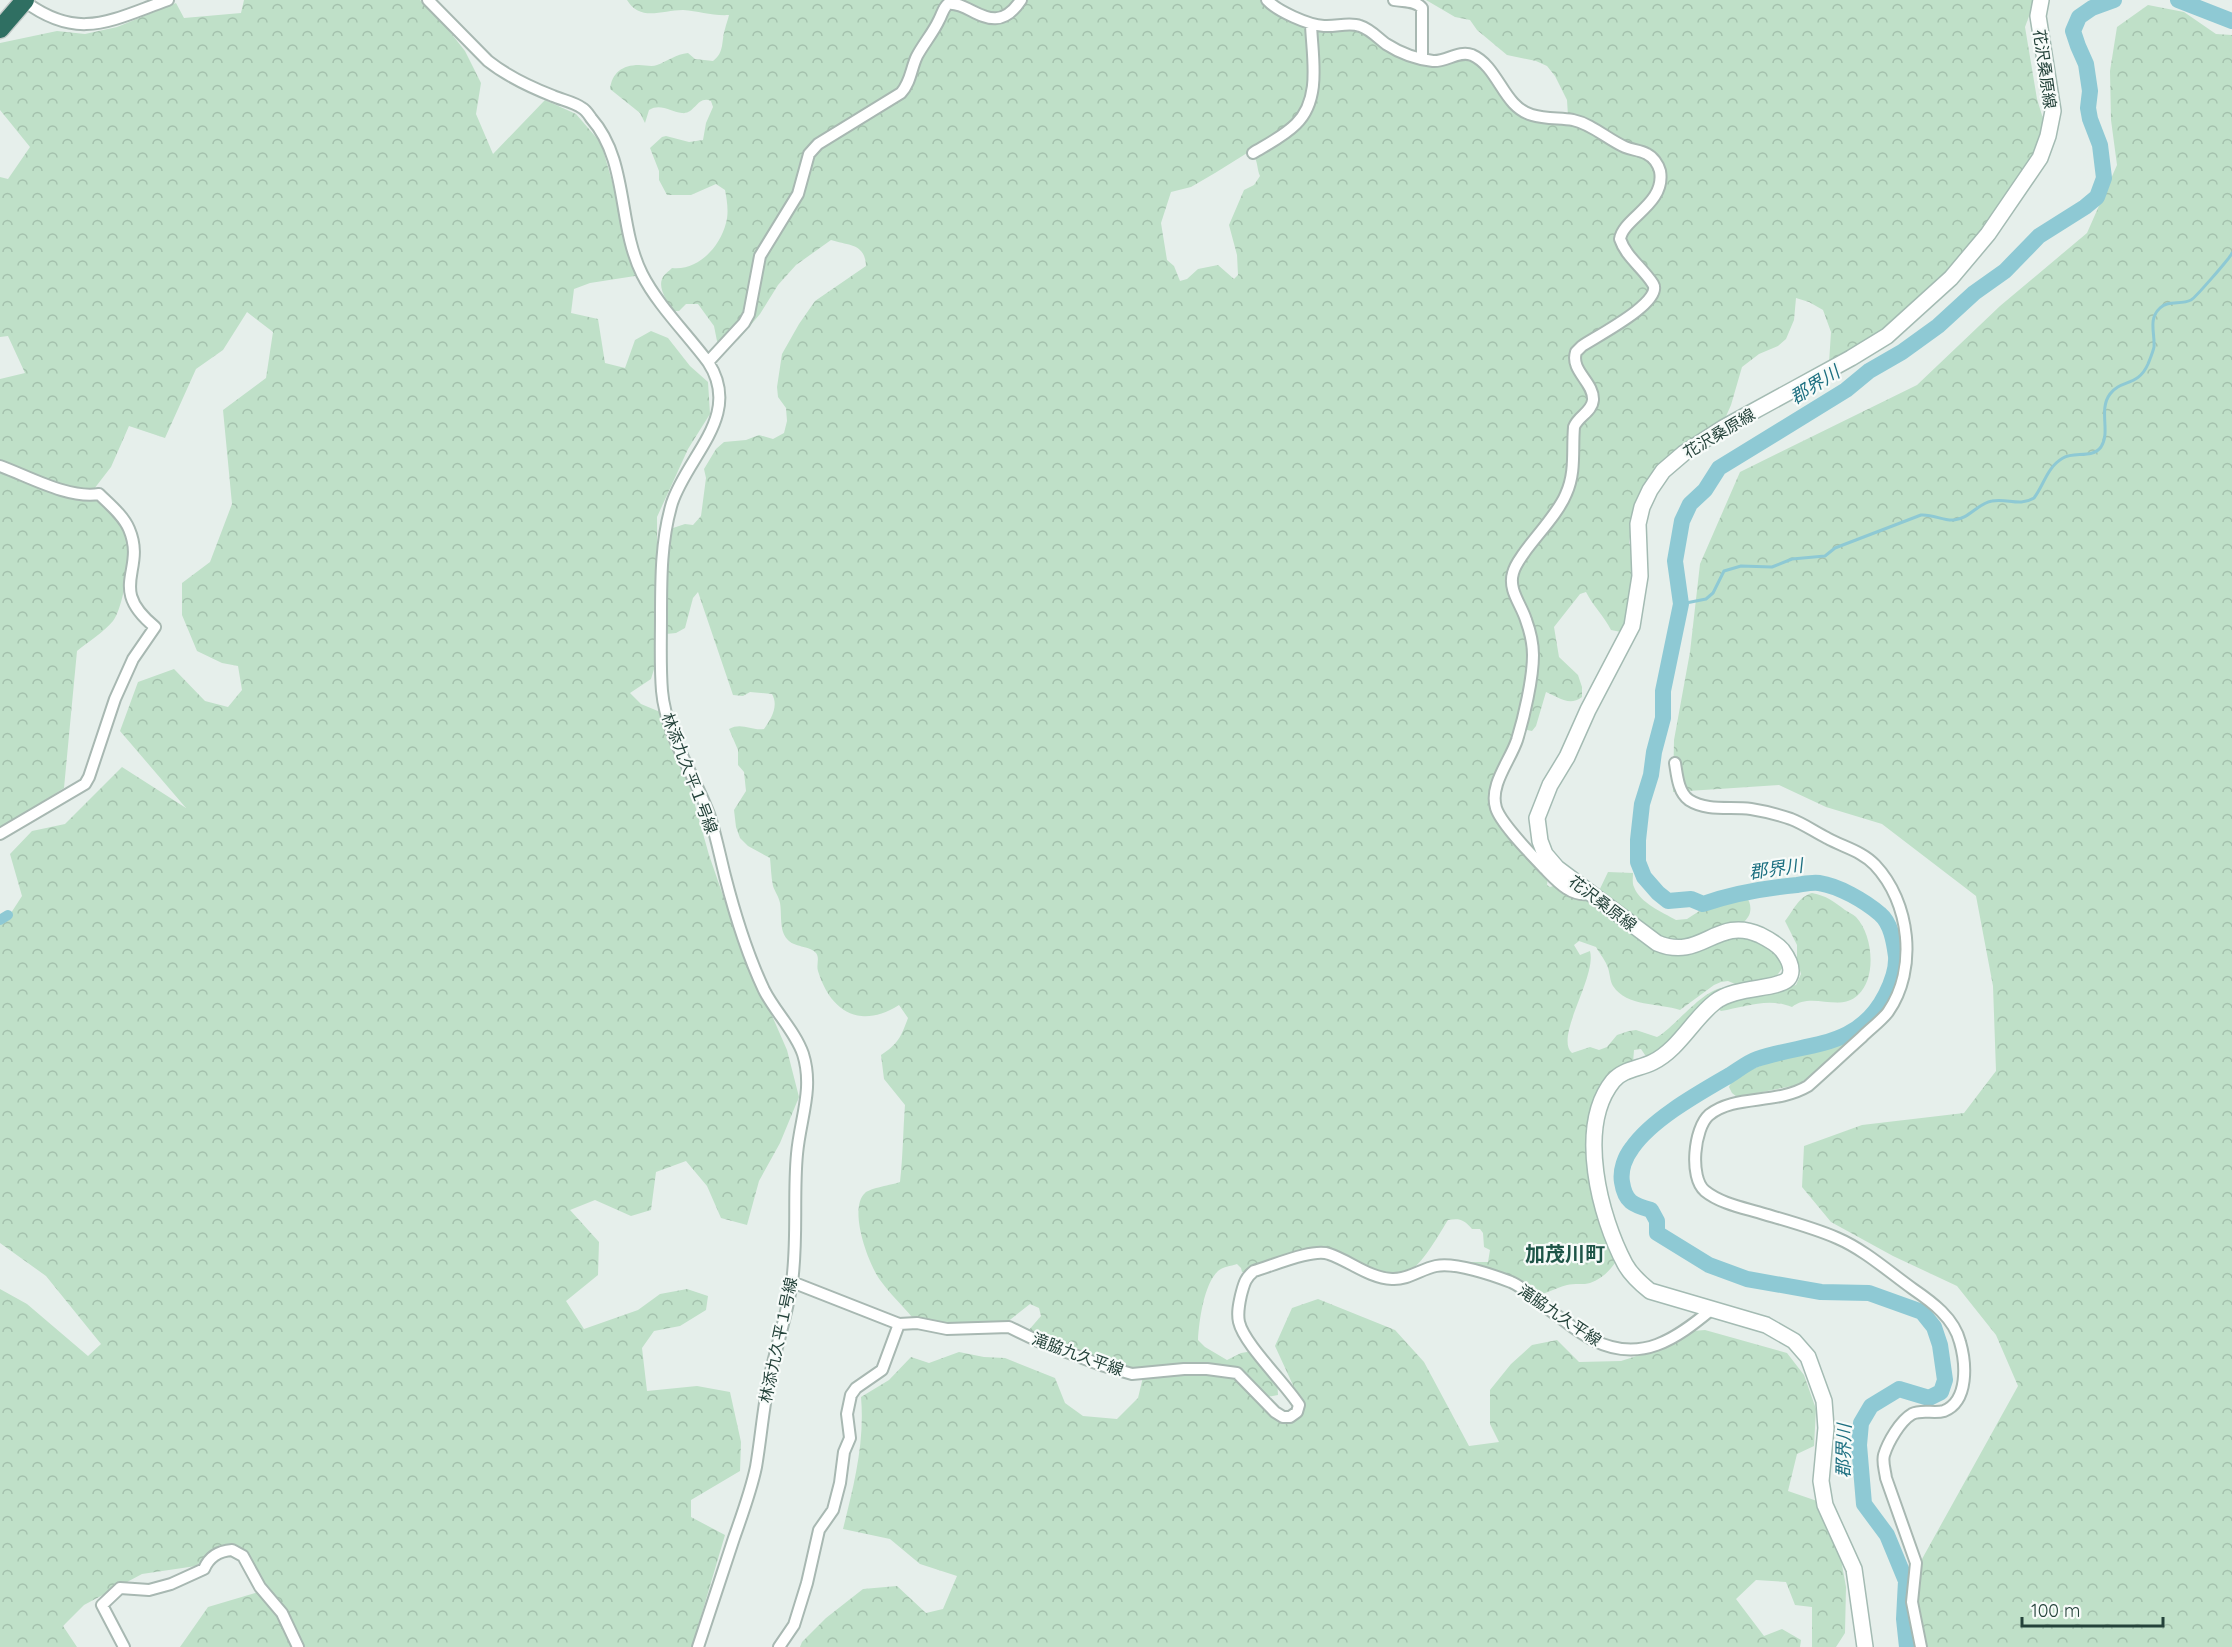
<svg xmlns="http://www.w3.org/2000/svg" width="2232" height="1647" font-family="Quicksand,'Noto Sans JP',sans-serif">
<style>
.forest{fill:url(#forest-crowns)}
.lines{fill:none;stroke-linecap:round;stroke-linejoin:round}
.stream{stroke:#8ec9d4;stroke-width:3}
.canal{stroke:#8ec9d4;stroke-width:10}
.river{stroke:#8ec9d4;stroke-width:16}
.street-casing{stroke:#a8b8b2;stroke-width:14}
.secondary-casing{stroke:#a4bbb3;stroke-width:18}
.highway-casing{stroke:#c2cac8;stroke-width:21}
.street{stroke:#fff;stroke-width:10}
.secondary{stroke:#fff;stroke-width:15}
.highway{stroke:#2f6f62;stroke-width:18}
.labels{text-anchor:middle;stroke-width:4.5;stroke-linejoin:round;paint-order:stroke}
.street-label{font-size:16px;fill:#24423a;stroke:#f7fbf9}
.water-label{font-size:18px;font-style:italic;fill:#1c6f80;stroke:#f7fbf9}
.quarter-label{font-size:20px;font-weight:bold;fill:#1f5548;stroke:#f7fbf9}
</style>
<defs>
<pattern id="forest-crowns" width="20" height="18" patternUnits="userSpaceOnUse" patternTransform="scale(1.5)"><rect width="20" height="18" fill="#bfe0c8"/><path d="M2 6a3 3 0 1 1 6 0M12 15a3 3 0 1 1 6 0" fill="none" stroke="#a4c1ad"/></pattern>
</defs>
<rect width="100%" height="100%" fill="#e6efeb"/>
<path class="forest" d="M244,0H420L439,18L465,51L481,83L476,114L493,154L545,100L576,114L601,143L612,181L635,276L590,283L574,289L571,313L598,319L605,363L625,368L635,340L651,331L668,338L690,366L708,382L710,414L688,449L657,517L658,656L651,679L630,693L641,704L665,714L686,773L709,855L736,933L787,1050L799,1097L780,1143L759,1181L747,1225L721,1218L707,1186L686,1161L656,1172L651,1210L631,1216L595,1200L570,1210L599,1242L598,1275L566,1301L584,1329L638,1310L660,1294L687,1289L708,1296L706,1310L680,1326L654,1331L642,1348L647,1391L697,1386L730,1392L741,1442L740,1471L691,1500V1517L725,1535L692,1647H180L208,1607L262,1591L241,1551L220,1545L196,1566L142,1574L84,1605L63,1626L77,1647H0V1289L27,1304L88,1356L101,1344L46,1276L0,1243V920L11,913L22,896L10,854L32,831L65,824L122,767L186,808L120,731L138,682L174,669L205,701L228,707L242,690L238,666L222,663L197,651L182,615V583L210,562L232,504L223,410L266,378L273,332L247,312L223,350L196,369L165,438L129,426L111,467L94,489L96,499C103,506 115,512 121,520C134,538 126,603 113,621C104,632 88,642 77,651L64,788L0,829V379L25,373L8,336L0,337V177L8,179L30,147L0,110V43L57,31L85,34L117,27L176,3L184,18L241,13Z
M627,0H1263L1272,9L1304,23C1312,40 1314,80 1309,98C1306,111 1297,120 1287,128L1215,173L1191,187L1171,192L1161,223L1167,260L1174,266L1180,281L1187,279L1198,269L1218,265L1234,279L1238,275L1237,255L1229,225L1244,190L1254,185L1260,176C1257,169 1258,163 1254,156C1318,114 1316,113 1313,38L1319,30L1324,29L1357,28L1397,54L1425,63H1439L1463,56L1471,57L1484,67L1513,107L1523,114L1536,119L1574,123L1624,148L1646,157L1657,167C1666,202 1627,212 1618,238C1623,259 1649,271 1653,292L1627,316L1575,349L1572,360L1591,399L1589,407L1572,425L1570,473L1564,494L1513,565C1503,595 1532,624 1530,659C1528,686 1522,716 1514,741C1504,769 1488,784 1496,815L1548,876L1547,885L1550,887L1557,885C1564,891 1571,896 1580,899C1585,900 1589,900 1593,903C1615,917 1641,943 1666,951C1703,963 1722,917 1766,942C1776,948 1781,954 1783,967L1773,981L1740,986L1728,981L1721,982L1714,985L1680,1010C1659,1003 1627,1007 1613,986C1610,981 1610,974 1608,968C1606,961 1600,954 1596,947L1579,941L1574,945L1580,955L1590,951C1597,977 1554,1037 1572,1053L1590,1047L1599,1050L1607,1047L1617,1035L1629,1031L1636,1030L1657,1037C1676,1027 1707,982 1730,988L1713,1000L1663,1052L1653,1058L1645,1055L1641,1049L1634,1050L1633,1063C1618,1067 1608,1079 1602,1094C1578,1148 1595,1206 1618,1258C1612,1269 1602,1279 1590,1283C1584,1285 1574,1283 1567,1285C1555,1288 1547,1294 1535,1295L1512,1280L1470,1267V1262H1488L1490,1250L1484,1247L1483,1233L1480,1229H1472C1464,1219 1459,1218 1448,1220C1437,1237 1416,1279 1393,1277C1381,1276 1366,1268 1354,1263C1343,1258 1333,1249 1321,1249C1308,1249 1269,1264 1255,1268L1249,1272H1242L1241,1268L1237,1264C1231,1266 1222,1267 1218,1271C1204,1284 1199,1321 1198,1340L1205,1347L1227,1360L1241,1353L1253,1351L1277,1379L1278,1395L1267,1397L1258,1390L1246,1374L1233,1369L1188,1364L1143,1370L1113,1366L1028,1331L1041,1316L1039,1308L1030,1304L1006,1323C979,1320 951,1337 924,1326C915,1323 911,1315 904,1308C896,1299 887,1290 880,1280C868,1263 848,1209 865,1193C870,1188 892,1185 900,1182C903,1156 903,1131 905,1105L884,1079L881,1055C898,1044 901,1037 908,1018L899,1005C861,1029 831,1013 818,971C816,965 820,958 816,953C809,945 794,948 787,939C779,930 782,914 780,903C779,897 775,892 773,886C771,877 771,867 770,858L748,846L740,838L736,827L734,810L746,791L744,772L738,765V750L729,729C742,722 751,731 764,729C771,719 779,706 772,694L750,692L743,696L733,695L698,592L693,598L685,628L676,633L666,634V563L669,534L673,528L685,524L693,525L701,516L706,478L704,469L716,449L724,442L746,440L759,435L773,439L784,433L787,421L786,408L778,397L777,387L782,354L799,324L815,301L866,266C865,243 849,246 831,240L796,265L778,285L760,314L739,339L725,350L717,341L714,326L698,304H686L679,311H673C668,303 658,289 662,279C663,275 669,271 672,268C698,271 720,247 726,223C729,213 727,200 725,190L716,184L691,195H667L659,180V171L650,148L662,137L666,136L689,142L703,140L706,123L713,107L711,101C697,95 695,115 682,113C670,112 661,103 649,110L645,123L640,113L610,89C612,73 622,65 639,65C645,65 652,67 657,65C668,61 676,54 688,53L695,59L713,61C725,52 721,41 725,29C726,24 728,20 729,15C712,16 699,11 683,10C662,10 640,22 627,0Z
M1426,0H2035L2025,27L2037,99L2045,125L2044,138L1996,219L1931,289L1883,334L1829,363L1831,332L1823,310L1809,302L1796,298L1794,320L1786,339L1778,346L1759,354L1742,367L1731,405L1723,423L1680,449L1631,531L1629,543L1635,552L1630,621L1621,632L1611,630C1604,616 1593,606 1586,592L1580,594L1554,627L1559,657L1578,675L1582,687V697C1569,707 1559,697 1546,692L1536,726L1532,731L1527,730L1525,722L1535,659L1516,589V571L1560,509L1575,434L1593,409L1577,354L1656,295L1621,238L1655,199L1659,163L1568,116L1567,100L1555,76L1547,66L1536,61L1507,55L1477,30L1470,20L1455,17Z
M2148,5L2184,12L2216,34L2232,35V1647H1926L1917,1602L1922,1559L2018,1386L1996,1335L1957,1286L1893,1256L1831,1222L1802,1187L1804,1146L1862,1125L1964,1113L1996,1071L1993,986L1976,896L1882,824L1826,807L1779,785L1673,792L1674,740L1690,652L1700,564L1740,472L1917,385L2000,306L2087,233L2117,165L2111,120L2110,71L2117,27Z
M1608,872L1633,873C1633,877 1632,883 1634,887C1640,903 1662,912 1676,920L1687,919L1707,906L1746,896C1754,907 1751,919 1739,925L1692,942L1670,944L1597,895Z
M1812,893C1827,896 1833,901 1845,910C1848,912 1853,914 1856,917C1873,935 1877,978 1858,995C1839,1013 1812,991 1792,1007C1769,997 1744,1007 1721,1011L1717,1008L1718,1003L1796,985L1801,974L1797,960V945L1785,921C1794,910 1798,897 1812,893Z
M1846,1039L1849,1044L1805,1080L1797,1085L1737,1097L1732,1093L1729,1087L1733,1079L1741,1072L1748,1071L1777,1059L1797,1053L1809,1054L1829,1048Z
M1318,1299L1395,1330L1424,1362L1469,1446L1499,1442L1490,1424V1390L1511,1364L1532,1345L1557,1340L1579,1362L1621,1361L1649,1352L1669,1333L1705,1330L1787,1353L1804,1375L1816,1409L1814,1446L1797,1454L1788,1491L1820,1502L1839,1548L1846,1587L1845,1633L1836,1647H1812V1607L1795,1605L1786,1582L1756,1580L1736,1599L1764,1636L1782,1629L1801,1640L1800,1647H800L802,1642L826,1618L863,1589L897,1586L926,1613L943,1609L957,1576L920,1564L890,1539L843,1529C854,1485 865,1442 861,1397L889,1380L911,1357L929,1363L959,1352L984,1357L1005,1358L1055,1378L1065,1403L1083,1416L1117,1419L1138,1398L1143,1377L1188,1371L1233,1377L1246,1385L1288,1422L1298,1419L1303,1407L1275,1346L1292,1308Z"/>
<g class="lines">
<path class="stream" d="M1681,604L1706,599L1713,593L1724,571L1741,566L1772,567L1792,559L1825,556L1835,548L1921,515C1933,514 1943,521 1954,520C1969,519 1978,503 1992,501C2008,498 2019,507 2034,498C2044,485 2047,467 2063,458C2074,451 2092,459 2101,447C2111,432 2098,410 2110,394C2121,379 2138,387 2148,364C2150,359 2153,352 2154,347C2155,333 2148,319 2160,308C2168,300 2181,305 2191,300C2195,298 2230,258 2232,253"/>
<path class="canal" d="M0,920L8,915"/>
<path class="river" d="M2178,0L2232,21
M1907,1647L1904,1619L1906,1581L1887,1535L1864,1504L1859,1445L1861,1423L1871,1406L1899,1389L1929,1398L1941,1392L1945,1380L1940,1345L1934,1327L1922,1312L1869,1293L1821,1292L1747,1279L1709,1265L1657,1233V1221L1651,1210C1633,1205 1625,1202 1622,1182C1620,1170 1625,1157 1632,1148C1652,1119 1699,1093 1730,1075C1738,1070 1748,1062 1757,1059C1807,1042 1858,1050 1886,994C1892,982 1897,970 1896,956C1894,942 1891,923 1880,914C1865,901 1839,886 1819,883C1812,882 1804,884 1797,885C1765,888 1734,893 1703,904L1691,899L1668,901L1658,893L1644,877L1638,862V840L1642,804L1651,775L1654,752L1663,718V691L1681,604L1675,561L1682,521L1690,504L1705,490L1719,468L1846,390L1869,371L1902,352L1938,326L1974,293L2005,271L2039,236L2085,207L2097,197L2104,178L2100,145L2090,119L2088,108L2090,91L2086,64L2078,46L2073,31L2079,17L2092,8L2114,0"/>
<g class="street-casing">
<path id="street" d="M428,0L488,61C507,76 530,87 553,96C562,100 574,102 582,108C586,110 589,115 591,118C629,161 617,224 642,274C657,304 687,334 708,362C743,415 688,455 672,503C661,540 661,578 661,617C661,641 660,667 662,691C666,736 695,775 710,817C716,836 720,856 725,876C735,915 747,954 764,990C775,1012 795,1031 803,1054C814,1089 800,1119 797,1154C793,1196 798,1239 792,1282C787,1315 776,1347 769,1380C763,1409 761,1438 756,1467C751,1491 742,1515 734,1538C722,1574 710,1611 698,1647
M1267,0C1277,11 1308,25 1324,26C1336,27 1349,22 1360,26C1370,29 1378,38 1386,44C1400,53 1416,59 1433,61C1446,62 1459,50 1472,55C1499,67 1503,107 1532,115C1545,119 1559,118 1573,120C1592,124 1607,139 1625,147C1632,150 1640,150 1647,154C1653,157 1658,164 1660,171C1666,204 1623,218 1620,239C1626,257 1643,268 1653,284C1664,302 1595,337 1582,346L1576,352C1570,371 1594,382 1593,400C1592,412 1578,416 1574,427C1572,450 1576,472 1566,494C1559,512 1536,536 1524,553C1520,559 1515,565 1513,573C1508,590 1521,604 1526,620C1530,631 1533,643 1533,655C1533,679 1524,717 1517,740C1510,761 1489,785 1496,808C1501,824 1532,855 1544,868C1556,880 1570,897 1589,894
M1394,0C1404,2 1415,0 1422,8V58
M24,1C79,42 111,20 168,0
M1253,153C1268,144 1284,136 1296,124C1322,99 1312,56 1311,24
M708,362L744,323L749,314L760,256L798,194L809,154L818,144L901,93C911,82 911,68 917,56C924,43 933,33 939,20C942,15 943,8 948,4C970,0 994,41 1021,0
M0,466C28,476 68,499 99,494C109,504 123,515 129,529C147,571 106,587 155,627L133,659L115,699L89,777L85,784L0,834
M1675,763C1677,775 1678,792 1689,800C1708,812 1731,806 1751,809C1764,811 1779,815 1791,819C1804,824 1815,832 1827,838C1843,847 1862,851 1875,865C1910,902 1918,969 1888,1012C1881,1021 1870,1029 1862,1037C1844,1053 1826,1070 1808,1086C1776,1105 1735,1094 1709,1115C1694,1128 1689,1178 1705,1191C1721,1204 1745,1208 1764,1214C1788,1221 1814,1228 1837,1238C1865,1250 1889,1272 1913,1289C1932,1302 1954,1318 1960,1342C1966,1363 1969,1401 1944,1411C1934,1414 1922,1409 1912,1414C1900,1421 1888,1442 1884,1455C1882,1462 1885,1470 1886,1478L1916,1563L1912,1602L1921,1647
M792,1282L899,1324L917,1323L947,1329L1009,1327L1040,1342L1101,1365L1132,1374L1184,1369H1207L1237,1373L1275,1412L1283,1417H1290L1297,1412L1299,1405C1285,1383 1244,1344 1239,1322C1237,1313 1239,1304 1241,1295C1244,1284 1245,1278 1254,1271C1272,1266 1313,1248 1329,1254C1350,1261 1369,1278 1392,1279C1408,1280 1421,1269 1436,1266C1455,1262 1493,1275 1511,1282C1525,1288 1536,1300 1548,1309C1563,1319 1577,1332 1593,1340C1641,1364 1676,1339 1712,1309
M124,1647L102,1605L120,1588L149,1590L171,1584L204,1569C209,1557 218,1551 232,1550L243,1556L260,1587L282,1613L298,1647
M779,1647L794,1625L807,1583L819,1530L833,1510L840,1483L844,1452L850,1438L847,1414L851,1395L856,1388L882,1370L899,1324"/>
</g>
<g class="secondary-casing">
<path id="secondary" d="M1865,1647L1854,1569L1825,1505L1821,1481L1826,1428L1824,1401L1808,1357L1794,1341L1766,1325L1650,1291C1640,1283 1631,1275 1625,1264C1600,1217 1576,1127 1613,1081C1623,1069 1639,1069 1653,1062C1679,1049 1693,1019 1715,1002C1735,986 1777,990 1788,979C1795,970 1788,958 1782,950C1776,943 1768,939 1760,935C1716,915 1702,962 1657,943L1557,868L1545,854L1540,841L1537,818L1550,785L1567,757L1588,710L1632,626L1640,576L1638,524L1642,507L1650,490L1663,471L1684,453L1723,428L1851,358L1887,336L1951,278L1988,234L2040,158L2048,136L2053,111L2038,16L2041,0"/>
</g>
<g class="highway-casing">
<path id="highway" d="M0,29L25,0"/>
</g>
<use href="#street" class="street"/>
<use href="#secondary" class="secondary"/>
<use href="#highway" class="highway"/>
</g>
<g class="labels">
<g class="street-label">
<text transform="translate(2045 69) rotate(82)" y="6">花沢桑原線</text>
<text transform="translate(1719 433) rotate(-31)" y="6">花沢桑原線</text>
<text transform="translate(690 773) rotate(69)" y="6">林添九久平１号線</text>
<text transform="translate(1603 903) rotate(37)" y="6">花沢桑原線</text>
<text transform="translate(1560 1315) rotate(34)" y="6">滝脇九久平線</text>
<text transform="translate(778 1340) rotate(-78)" y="6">林添九久平１号線</text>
<text transform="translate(1078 1354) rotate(20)" y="6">滝脇九久平線</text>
</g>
<g class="water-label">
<text transform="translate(1815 385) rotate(-32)" y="6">郡界川</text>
<text transform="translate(1776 869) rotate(-8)" y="6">郡界川</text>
<text transform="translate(1844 1451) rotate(-89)" y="6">郡界川</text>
</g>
<g class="quarter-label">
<text x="1565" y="1261">加茂川町</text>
</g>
</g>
<path d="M2022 1617v9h141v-9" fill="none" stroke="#24423a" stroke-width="3"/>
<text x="2031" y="1617" font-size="18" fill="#24423a" stroke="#f7fbf9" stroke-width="4.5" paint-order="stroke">100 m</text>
</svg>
